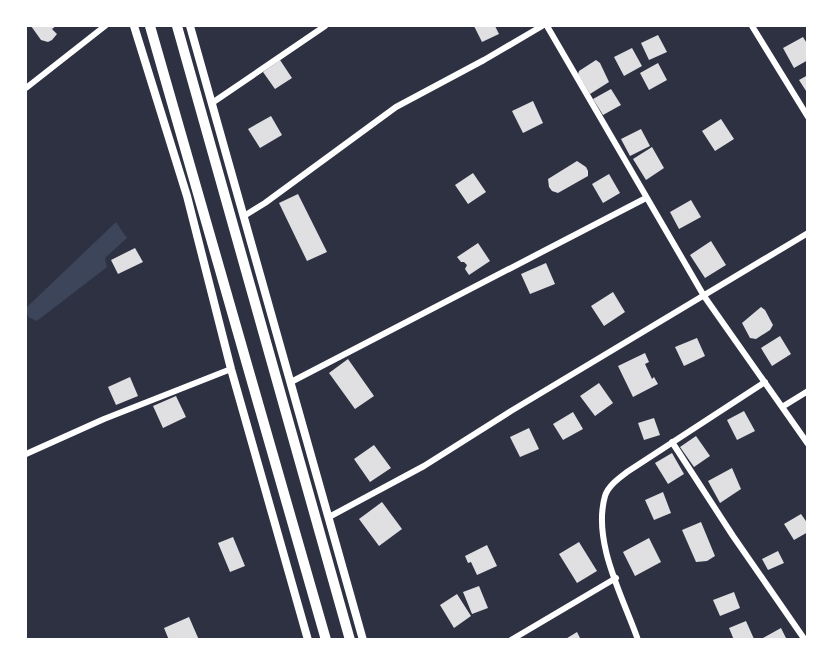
<svg xmlns="http://www.w3.org/2000/svg" width="833" height="665" font-family="'Exo 2',sans-serif">
<style>
.green{fill:#3c4559}
.building{fill:#e0e0e3}
.lines{fill:none;stroke-linecap:round;stroke-linejoin:round}
.minor{stroke:#fff;stroke-width:6}
.tertiary{stroke:#fff;stroke-width:8}
.trunk{stroke:#fff;stroke-width:10}
</style>
<rect width="100%" height="100%" fill="#2d3142"/>
<path class="green" d="M116,222L127,238L105,258L107,267L37,321L28,317L26,308Z"/>
<path class="building" d="M31,26H56L52,29L57,34L52,40L48,42L41,40Z
M474,26H495L499,34L482,42Z
M658,35L667,52L649,60L641,43Z
M803,37L808,45V60L794,68L783,48Z
M632,48L642,66L624,76L614,57Z
M280,60L292,78L275,89L263,72Z
M596,60L600,63L609,82L590,94L578,74L579,71Z
M658,63L667,80L649,90L640,73Z
M808,75V94L799,80Z
M611,89L621,105L603,115L593,99Z
M533,101L543,123L523,133L512,111Z
M271,116L282,135L260,148L248,129Z
M721,119L734,139L715,151L702,131Z
M641,129L650,146L630,156L621,139Z
M652,147L664,168L646,180L633,159Z
M577,161L586,167L588,171V176L558,193L552,191L549,187L548,179Z
M473,173L486,192L468,204L455,185Z
M609,174L620,193L603,203L592,184Z
M298,194L327,252L307,261L279,203Z
M691,200L701,217L679,229L670,212Z
M711,241L726,265L705,278L690,255Z
M478,243L490,261L469,275L465,269L467,265L464,262H461L457,257Z
M135,248L143,262L118,274L111,260Z
M546,263L555,284L530,294L521,274Z
M613,292L625,312L604,326L591,306Z
M761,307L765,310L773,325L770,330L756,339L750,338L742,323Z
M780,336L791,354L772,366L761,348Z
M697,338L705,356L684,366L675,347Z
M645,353L649,362L645,364L652,379L654,377L658,384L633,397L618,366Z
M348,359L374,396L355,409L329,373Z
M130,377L138,396L116,405L108,387Z
M599,383L613,403L595,416L580,396Z
M176,396L186,417L163,428L153,406Z
M744,411L755,431L737,440L727,420Z
M573,412L583,429L563,440L553,424Z
M654,418L660,435L644,440L638,423Z
M529,428L539,449L520,457L510,437Z
M696,436L710,456L694,467L680,447Z
M374,445L391,468L370,482L354,459Z
M672,453L684,474L668,484L655,463Z
M732,468L741,489L720,503L708,481Z
M663,492L671,513L654,520L645,500Z
M382,502L402,529L379,546L359,519Z
M801,514L808,524V532L794,540L784,524Z
M701,522L715,556L707,561L696,562L682,530Z
M233,537L245,566L230,572L218,543Z
M649,538L661,562L635,576L623,552Z
M579,542L597,571L577,583L559,554Z
M487,545L497,566L477,575L471,562L468,563L465,556Z
M778,551L784,563L768,570L762,559Z
M479,586L488,608L472,614L463,592Z
M734,592L740,608L720,616L713,600Z
M457,594L471,616L454,628L440,605Z
M189,617L199,640H169L164,628Z
M746,621L754,639L734,640L729,628Z
M781,628L787,640H764L763,638Z
M577,632L581,640H564Z"/>
<g class="lines">
<path class="minor" d="M547,26L704,296L808,444
M752,26L808,117
M26,88L105,26
M212,103L325,26
M244,216L265,203L396,107L484,60L542,26
M291,382L646,198
M782,407L808,391
M672,442L733,536L805,640
M26,454L104,419L231,369
M329,517L424,466L511,411L808,233
M511,640L616,578
M638,640C623,597 592,542 605,496C608,486 619,478 627,472L765,382"/>
<path class="tertiary" d="M134,26L187,196L231,369L308,640
M190,26L363,640"/>
<path class="trunk" d="M150,26L326,640
M177,26L350,640"/>
</g>
<rect width="833" height="665" fill="none" stroke="#ffffff" stroke-width="54"/>
</svg>
